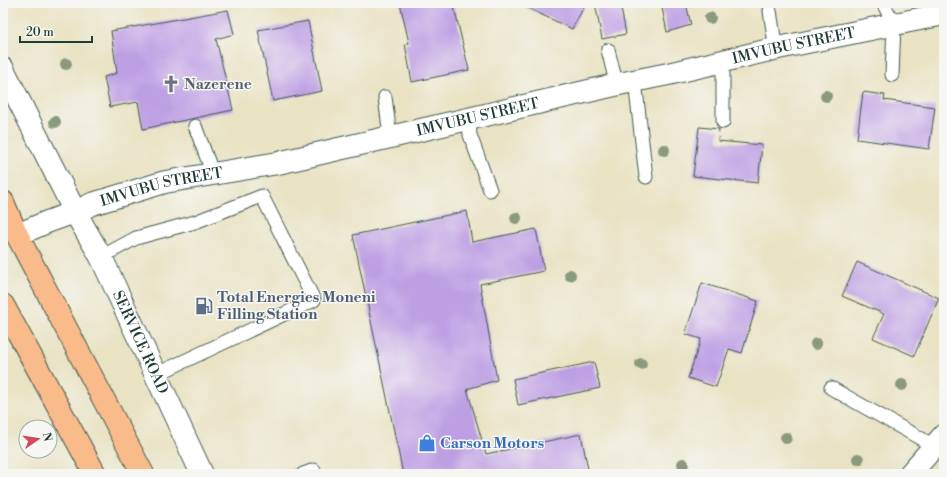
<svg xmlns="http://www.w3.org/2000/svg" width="947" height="477" font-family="'Libre Bodoni',serif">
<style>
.building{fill:#bd9fe4}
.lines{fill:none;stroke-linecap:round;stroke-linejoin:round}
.service-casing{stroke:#3d564a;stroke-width:15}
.minor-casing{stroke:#3d564a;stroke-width:24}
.trunk-casing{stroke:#3d564a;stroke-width:24}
.motorway-casing{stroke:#3d564a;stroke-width:24}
.service{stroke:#fff;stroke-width:13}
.minor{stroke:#fff;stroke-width:22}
.trunk{stroke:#fabb8b;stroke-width:22}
.motorway{stroke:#fabb8b;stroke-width:22}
.tree{fill:#8b9a7c}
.labels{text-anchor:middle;stroke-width:3;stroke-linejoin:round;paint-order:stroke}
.street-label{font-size:15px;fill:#1f3d34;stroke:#f6f6f2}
.worship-label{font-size:15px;font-weight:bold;fill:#5b616d;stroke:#f6f6f2;text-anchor:start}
.service-label{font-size:15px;font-weight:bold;fill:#4e5e75;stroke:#f6f6f2;text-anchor:start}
.shop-label{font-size:15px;font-weight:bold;fill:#366cbe;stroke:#f6f6f2;text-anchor:start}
</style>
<rect width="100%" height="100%" fill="#f6f6f2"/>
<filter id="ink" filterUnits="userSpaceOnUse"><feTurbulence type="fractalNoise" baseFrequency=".025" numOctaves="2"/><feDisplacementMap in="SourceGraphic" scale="8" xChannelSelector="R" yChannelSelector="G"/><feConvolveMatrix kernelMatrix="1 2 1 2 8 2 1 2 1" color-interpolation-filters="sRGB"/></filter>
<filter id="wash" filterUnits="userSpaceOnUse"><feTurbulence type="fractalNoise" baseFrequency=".012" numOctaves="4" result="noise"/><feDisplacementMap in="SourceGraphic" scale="16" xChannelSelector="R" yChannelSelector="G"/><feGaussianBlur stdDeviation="0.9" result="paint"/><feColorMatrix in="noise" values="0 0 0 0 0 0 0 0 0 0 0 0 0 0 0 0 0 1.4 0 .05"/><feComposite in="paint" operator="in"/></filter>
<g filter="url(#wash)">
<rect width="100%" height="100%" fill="#e9e3c4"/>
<g id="blocks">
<path class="building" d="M400,3H453L469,70L412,82L405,44L409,43Z
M517,3H586L572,29Z
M595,3H620L626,34L602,39Z
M661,3H686L691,25L667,32Z
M228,10L234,34L216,39L233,110L143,129L138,102L110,107L104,77L117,73L111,31Z
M308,21L322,91L273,101L258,30Z
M863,92L885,95L884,100L935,107L929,149L857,139Z
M699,127L719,129L718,141L762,145L758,183L693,176Z
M467,211L472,242L536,229L544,271L480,284L497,380L467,389L486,454L581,434L589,474H403L353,235Z
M857,262L939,298L914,356L873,338L884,314L842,296Z
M702,283L758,301L742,353L729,349L716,387L688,378L701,339L685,334Z
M594,362L600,388L518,405L513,379Z"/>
</g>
</g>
<g filter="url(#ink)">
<use href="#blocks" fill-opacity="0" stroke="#3d564a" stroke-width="1"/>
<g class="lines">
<g class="service-casing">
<path id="service" d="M883,3L894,24L892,75
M770,11L774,37L778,48
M608,50L614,74L619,84
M721,61L723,72V122
M635,81L646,177
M385,97L390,136
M469,119L470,135L490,190
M195,126L213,174
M101,257L136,238L195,222L262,196L314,300L155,375
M831,388L934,446
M303,474L314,470"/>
</g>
<g class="minor-casing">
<g id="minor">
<path id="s1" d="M3,69L75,212L101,257L202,474"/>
<path id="s2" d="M17,235L47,222L75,212L92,204L165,182L278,163L619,84L668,74L778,48L944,14"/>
<path d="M910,474L944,435"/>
</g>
</g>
<g class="trunk-casing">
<path id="trunk" d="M3,202L17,235"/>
</g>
<g class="motorway-casing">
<path id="motorway" d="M17,235L143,474
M3,305L95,474"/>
</g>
<use href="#service" class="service"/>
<use href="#minor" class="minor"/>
<use href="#trunk" class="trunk"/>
<use href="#motorway" class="motorway"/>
</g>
<g class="tree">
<circle cx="710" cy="18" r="6"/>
<circle cx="66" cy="64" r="6"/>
<circle cx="826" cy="96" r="6"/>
<circle cx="55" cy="122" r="6"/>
<circle cx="664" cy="150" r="6"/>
<circle cx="516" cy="218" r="6"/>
<circle cx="570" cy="275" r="6"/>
<circle cx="816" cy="344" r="6"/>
<circle cx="641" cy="364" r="6"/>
<circle cx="902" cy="385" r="6"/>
<circle cx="786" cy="438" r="6"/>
<circle cx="858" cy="459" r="6"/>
<circle cx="683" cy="464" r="6"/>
</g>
</g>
<defs>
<g id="church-bare" transform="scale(1.38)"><path d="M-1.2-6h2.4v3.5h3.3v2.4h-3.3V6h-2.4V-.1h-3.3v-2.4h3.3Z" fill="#6b7280" stroke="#f6f6f2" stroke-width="2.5" paint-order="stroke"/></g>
<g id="fuel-bare" transform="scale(1.38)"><path d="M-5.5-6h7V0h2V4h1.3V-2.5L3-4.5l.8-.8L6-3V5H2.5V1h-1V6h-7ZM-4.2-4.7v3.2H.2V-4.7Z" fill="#5c6f8a" stroke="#f6f6f2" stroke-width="2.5" paint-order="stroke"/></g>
<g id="shop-bare" transform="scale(1.38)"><path d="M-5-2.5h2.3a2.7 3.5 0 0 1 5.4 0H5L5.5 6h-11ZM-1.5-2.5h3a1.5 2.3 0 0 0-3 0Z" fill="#3f7fe0" stroke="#f6f6f2" stroke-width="2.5" paint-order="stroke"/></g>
</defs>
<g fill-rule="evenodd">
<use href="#church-bare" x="171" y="84"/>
<use href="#fuel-bare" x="204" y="306"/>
<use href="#shop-bare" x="427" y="443"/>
</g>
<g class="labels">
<g class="street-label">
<text dy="5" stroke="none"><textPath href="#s2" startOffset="801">IMVUBU STREET</textPath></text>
<text dy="5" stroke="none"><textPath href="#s2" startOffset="477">IMVUBU STREET</textPath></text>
<text dy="5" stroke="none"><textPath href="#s2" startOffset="153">IMVUBU STREET</textPath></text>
<text dy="5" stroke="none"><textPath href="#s1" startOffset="306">SERVICE ROAD</textPath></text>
</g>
<g class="worship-label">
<text x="184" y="89">Nazerene</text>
</g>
<g class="service-label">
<text x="217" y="302">Total Energies Moneni<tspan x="217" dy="17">Filling Station</tspan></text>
</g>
<g class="shop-label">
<text x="440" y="448">Carson Motors</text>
</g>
</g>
<rect width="947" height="477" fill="none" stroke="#f6f6f2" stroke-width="16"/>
<g transform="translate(38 439) rotate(77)"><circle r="19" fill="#f6f6f2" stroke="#a0aca6"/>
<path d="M0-3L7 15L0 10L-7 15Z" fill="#d1495b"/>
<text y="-6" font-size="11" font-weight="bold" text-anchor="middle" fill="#1f3d34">N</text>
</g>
<path d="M20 36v6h72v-6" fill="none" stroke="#1f3d34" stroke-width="2"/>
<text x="26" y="36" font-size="12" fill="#1f3d34" stroke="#f6f6f2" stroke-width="3" paint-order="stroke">20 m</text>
</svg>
